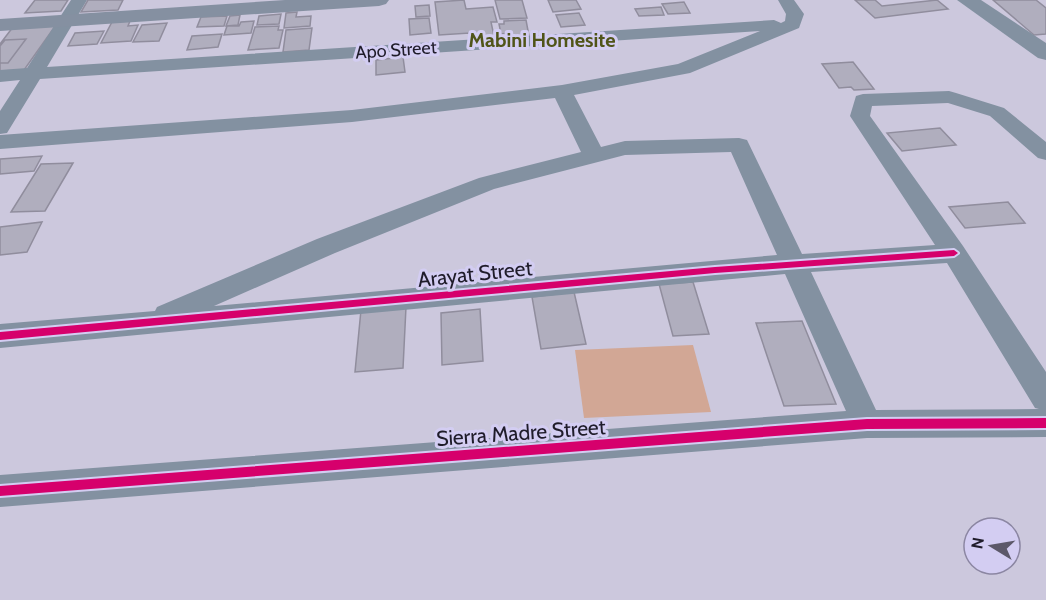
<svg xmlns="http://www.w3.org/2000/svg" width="1046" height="600" font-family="Cabin,sans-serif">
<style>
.green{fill:#d2a795}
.building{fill:#b0aebe;stroke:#908d9d;stroke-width:1.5}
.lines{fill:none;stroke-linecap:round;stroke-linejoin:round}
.minor{fill:#8391a1;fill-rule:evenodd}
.tertiary{fill:#8391a1;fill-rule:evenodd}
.secondary{fill:#8590a1;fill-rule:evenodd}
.cycleway-casing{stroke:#d3cdf2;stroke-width:4}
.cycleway{fill:#d6006c;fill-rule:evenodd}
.labels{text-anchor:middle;stroke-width:6;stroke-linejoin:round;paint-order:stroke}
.far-street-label{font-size:18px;fill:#1f1c2a;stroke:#d3cdf2}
.far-quarter-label{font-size:20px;font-weight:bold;fill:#50541a;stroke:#d3cdf2}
.street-label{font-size:21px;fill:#1f1c2a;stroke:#d3cdf2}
</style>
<rect width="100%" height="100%" fill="#ccc8dd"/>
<path class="green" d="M693,345L711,412L584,418L575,350Z"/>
<path class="building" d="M35,0H68L61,11L25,13Z
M88,0H123L118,10L81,12Z
M464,0L466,9L493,7L497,22H491L494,36L471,38L470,33L439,35L435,2Z
M495,0H522L527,18L500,19Z
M548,0H576L581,9L553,12Z
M855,0H875L882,6L937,0L948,9L875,18Z
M993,0H1036L1046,8V34L1034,35Z
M684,2L690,13L668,14L662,4Z
M429,5L430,16L416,17L415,6Z
M661,7L664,15L639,16L635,9Z
M297,12L296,17L311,16L310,26L284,28L286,13Z
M579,13L585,25L561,27L556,15Z
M281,14L279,24L257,25L259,16Z
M240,15L238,25L226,26L230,16Z
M227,16L224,26L197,27L201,17Z
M429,18L431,33L410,35L409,19Z
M526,20L529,36L509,37L508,33L501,34L499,24H504V21Z
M130,21L128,26L138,25L131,41L101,43L112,22Z
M254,21L251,33L224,35L227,26H239L241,22Z
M167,23L159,41L133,42L142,25Z
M56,25L24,70L0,71V44L13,27Z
M279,26L278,30H283L279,48L248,50L255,27Z
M312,28L309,50L283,52L286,30Z
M104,31L97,44L68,46L75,33Z
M222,34L218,47L187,50L192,36Z
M26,39L8,63H0V46L5,40Z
M403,57L405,72L376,75V60Z
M853,62L874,89L854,90L851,87L839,88L822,64Z
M940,128L956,145L902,151L887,133Z
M42,156L34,171L0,174V159Z
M73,163L45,211L11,212L41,164Z
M1008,202L1025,223L965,228L949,207Z
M42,222L27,252L0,255V227Z
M693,282L709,334L673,336L659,284Z
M574,292L586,344L541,349L532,297Z
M406,307L403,368L355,372L361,310Z
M480,309L483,361L442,365L441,313Z
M802,321L836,404L784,406L756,323Z"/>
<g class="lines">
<path class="minor" d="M71,0H87L47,67L774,20L781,23L785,21L786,14L778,0H794L804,14L799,28L690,73L574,95L601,147L625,141L739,138L747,140L802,254L935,245L850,116L856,96L863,94L949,91L956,93L1004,108L1046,142V160L1038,158L990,116L948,103L872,106L870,116L963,246L1046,372V437L867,438L0,507V475L846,411L785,274L0,348V324L155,311L157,307L317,239L479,178L581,152L555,98L352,122L0,149V135L352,110L562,85L678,64L760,31L40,79L7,133L0,134V111L20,80L0,82V70L27,68ZM731,152L777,255L214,306L335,253L494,189L625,155ZM947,263L1035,408L1039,409L876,410L811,272Z"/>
<path class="tertiary" d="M957,0H981L1046,43V60L1038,58Z"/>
<path class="secondary" d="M285,0H389L386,4L379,6L0,31V19Z"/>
<g class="cycleway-casing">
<path id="cycleway" d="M954,250L958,253L954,256L715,273L0,340V332L715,267Z
M1046,418V428L867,429L0,496V486L867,419Z"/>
</g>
<use href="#cycleway" class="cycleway"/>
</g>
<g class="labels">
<g class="far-street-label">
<text transform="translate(396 50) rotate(-4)" y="6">Apo Street</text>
</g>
<g class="far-quarter-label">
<text x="542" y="47">Mabini Homesite</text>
</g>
<g class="street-label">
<text transform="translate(475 274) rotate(-6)" y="7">Arayat Street</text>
<text transform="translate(521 433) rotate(-4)" y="7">Sierra Madre Street</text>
</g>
</g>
<g transform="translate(992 546) rotate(281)"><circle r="28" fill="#d3cdf2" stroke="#8b86a2" stroke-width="1.5"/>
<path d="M0-4.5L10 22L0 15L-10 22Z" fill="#5c5869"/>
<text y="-9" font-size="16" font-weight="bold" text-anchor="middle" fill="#1f1c2a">N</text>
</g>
</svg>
